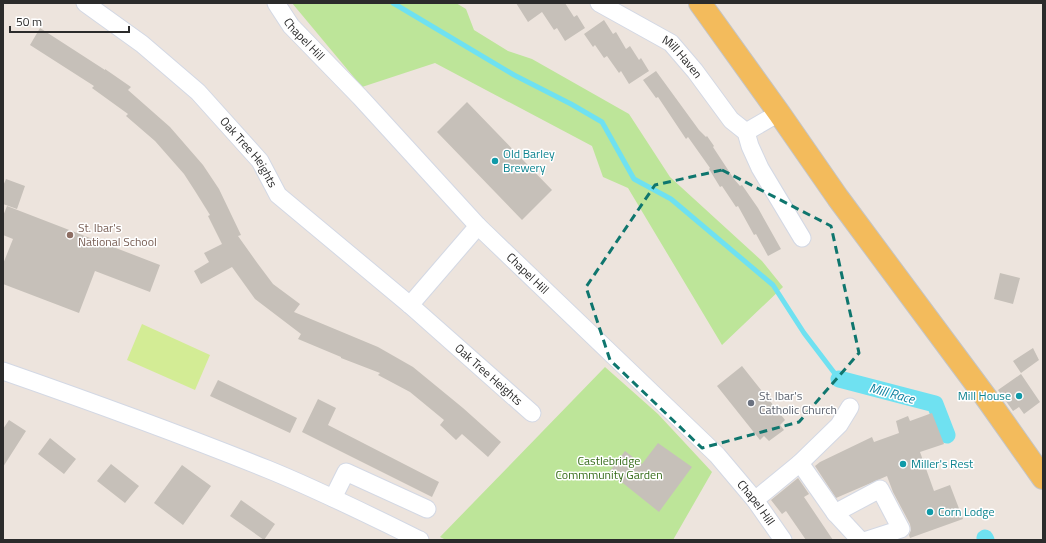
<svg xmlns="http://www.w3.org/2000/svg" width="1046" height="543" font-family="'Titillium Web',sans-serif">
<style>
.green{fill:#bde599}
.pitch{fill:#d3ec95}
.lines{fill:none;stroke-linecap:round;stroke-linejoin:round}
.stream{stroke:#6fe1f1;stroke-width:5}
.canal{stroke:#6fe1f1;stroke-width:17}
.building{fill:#c6c0b9}
.minor-casing{stroke:#d3d8e4;stroke-width:19}
.major-casing{stroke:#c4c4c4;stroke-width:24}
.minor{stroke:#fff;stroke-width:17}
.major{stroke:#f3bb5c;stroke-width:22}
.marked{fill:none;stroke:#0f766e;stroke-width:3;stroke-dasharray:8 5;stroke-linejoin:round}
.culture-dot{fill:#0f9aa8;stroke:#fff;stroke-width:1.5}
.education-dot{fill:#8d6e63;stroke:#fff;stroke-width:1.5}
.worship-dot{fill:#6b7280;stroke:#fff;stroke-width:1.5}
.labels{text-anchor:middle;stroke-width:3;stroke-linejoin:round;paint-order:stroke}
.street-label{font-size:12px;fill:#2b2b2b;stroke:#fff}
.culture-label{font-size:12px;fill:#0d838f;stroke:#fff;text-anchor:start}
.education-label{font-size:12px;fill:#785e54;stroke:#fff;text-anchor:start}
.worship-label{font-size:12px;fill:#5b616d;stroke:#fff;text-anchor:start}
.park-label{font-size:12px;fill:#356b19;stroke:#fff}
.water-label{font-size:13px;font-style:italic;fill:#0b81a0;stroke:#fff}
</style>
<rect width="100%" height="100%" fill="#ede4dd"/>
<path class="green" d="M292,3H456L466,9L474,30L508,51L532,59L629,114L670,177L762,261L783,287L722,345L628,188L603,177L592,146L435,63L362,87Z
M605,367L658,414L712,472L673,540H446L440,537Z"/>
<path class="pitch" d="M142,324L210,355L195,390L127,360Z"/>
<g class="lines">
<path class="stream" d="M393,3L514,75L571,104L602,122L634,179L671,199L773,285L804,333L839,379"/>
<path class="canal" d="M839,379L935,404L947,435
M985,538L986,540"/>
</g>
<path class="building" d="M516,3H565L574,17L577,15L585,28L565,41L557,28L554,30L542,12L528,22Z
M604,20L613,34L616,32L626,49L630,46L639,60L641,58L649,71L629,84L621,71L619,73L607,56L604,58L595,45L593,47L584,34Z
M40,28L105,70V69L131,87L128,90L170,127L203,165L219,189L241,235L238,236L258,264L273,284L300,304L294,312L378,347L413,367L463,408L501,442L488,457L462,434L456,440L440,425L444,420L410,392L378,375L380,373L341,358V357L298,339L301,334L255,299L232,267L201,284L194,271L209,262L204,253L222,244L208,216L210,215L195,191L184,174L155,141L126,116L128,114L92,88L94,86L30,45Z
M656,71L699,130L706,137L707,136L714,146L713,147L734,179L740,186L742,185L758,208L781,249L768,256L756,234L754,235L738,206L736,207L722,186L720,187L709,169L710,168L688,137L686,139L658,97L656,98L643,80Z
M467,102L552,190L522,220L437,132Z
M6,179L25,186L17,209L3,204V186Z
M7,206L160,265L150,292L95,271L79,313L3,284V264L13,239L3,235V216Z
M1000,273L1020,278L1013,304L994,299Z
M1033,348L1039,360L1021,373L1013,361Z
M742,366L785,420L780,425L784,430L769,441L764,436L760,440L717,386Z
M1021,374L1040,402L1024,414L1019,407L1013,411L998,390Z
M218,380L297,418L290,433L210,396Z
M318,399L336,408L328,425L439,482L432,497L302,432Z
M932,413L944,444L920,452L934,491L950,485L963,519L910,538L909,535L911,530L910,524L893,492L887,476L836,498L815,466L820,462L872,437L874,442L899,433L896,421L908,416L910,421Z
M9,420L26,431L3,467V429Z
M50,438L76,459L64,474L38,454Z
M658,443L692,467L659,512L609,472L625,451L642,464Z
M111,464L139,486L125,503L97,481Z
M182,465L211,486L183,525L154,503Z
M798,478L809,494L804,497L833,540H806L786,511L782,514L771,500Z
M241,500L275,524L264,540L230,516Z"/>
<g class="lines">
<g class="minor-casing">
<g id="minor">
<path id="s1" d="M85,3L142,44L198,92L260,161L278,195L410,305L532,413"/>
<path id="s2" d="M276,3L291,26L360,97L478,226L717,455L755,500L783,540"/>
<path id="s3" d="M599,3L671,43L695,71L731,120L746,132L750,146L760,168L802,238"/>
<path d="M746,132L779,113"/>
<path d="M410,305L478,226"/>
<path d="M3,371C92,402 180,434 267,469C319,490 369,515 420,540"/>
<path d="M800,463L835,513L860,540"/>
<path d="M333,498L346,472L427,509"/>
<path d="M755,500L800,463L839,425L850,407"/>
<path d="M835,513L880,489L901,529L867,540"/>
</g>
</g>
<g class="major-casing">
<path id="major" d="M700,3L779,113L838,198L985,396L1043,478"/>
</g>
<use href="#minor" class="minor"/>
<use href="#major" class="major"/>
</g>
<path class="marked" d="M722,170L831,226L859,353L799,422L702,448L610,360L586,287L655,185Z"/>
<g class="culture-dot">
<circle cx="495" cy="161" r="4"/>
<circle cx="1019" cy="396" r="4"/>
<circle cx="903" cy="464" r="4"/>
<circle cx="930" cy="512" r="4"/>
</g>
<circle class="education-dot" cx="70" cy="235" r="4"/>
<circle class="worship-dot" cx="751" cy="403" r="4"/>
<g class="labels">
<g class="street-label">
<text dy="4" stroke="none"><textPath href="#s2" startOffset="46">Chapel Hill</textPath></text>
<text dy="4" stroke="none"><textPath href="#s3" startOffset="100">Mill Haven</textPath></text>
<text dy="4" stroke="none"><textPath href="#s1" startOffset="223">Oak Tree Heights</textPath></text>
<text dy="4" stroke="none"><textPath href="#s2" startOffset="370">Chapel Hill</textPath></text>
<text dy="4" stroke="none"><textPath href="#s1" startOffset="552">Oak Tree Heights</textPath></text>
<text dy="4" stroke="none"><textPath href="#s2" startOffset="694">Chapel Hill</textPath></text>
</g>
<g class="culture-label">
<text x="503" y="158">Old Barley<tspan x="503" dy="14">Brewery</tspan></text>
<text x="1011" y="400" text-anchor="end">Mill House</text>
<text x="911" y="468">Miller's Rest</text>
<text x="938" y="516">Corn Lodge</text>
</g>
<g class="education-label">
<text x="78" y="232">St. Ibar's<tspan x="78" dy="14">National School</tspan></text>
</g>
<g class="worship-label">
<text x="759" y="400">St. Ibar's<tspan x="759" dy="14">Catholic Church</tspan></text>
</g>
<g class="park-label">
<text x="609" y="465">Castlebridge<tspan x="609" dy="14">Commmunity Garden</tspan></text>
</g>
<g class="water-label">
<text transform="translate(892 393) rotate(15)" y="5">Mill Race</text>
</g>
</g>
<rect width="1046" height="543" fill="none" stroke="#2b2b2b" stroke-width="8"/>
<path d="M10 26v6h119v-6" fill="none" stroke="#2b2b2b" stroke-width="2"/>
<text x="16" y="26" font-size="12" fill="#2b2b2b" stroke="#ffffff" stroke-width="3" paint-order="stroke">50 m</text>
</svg>
